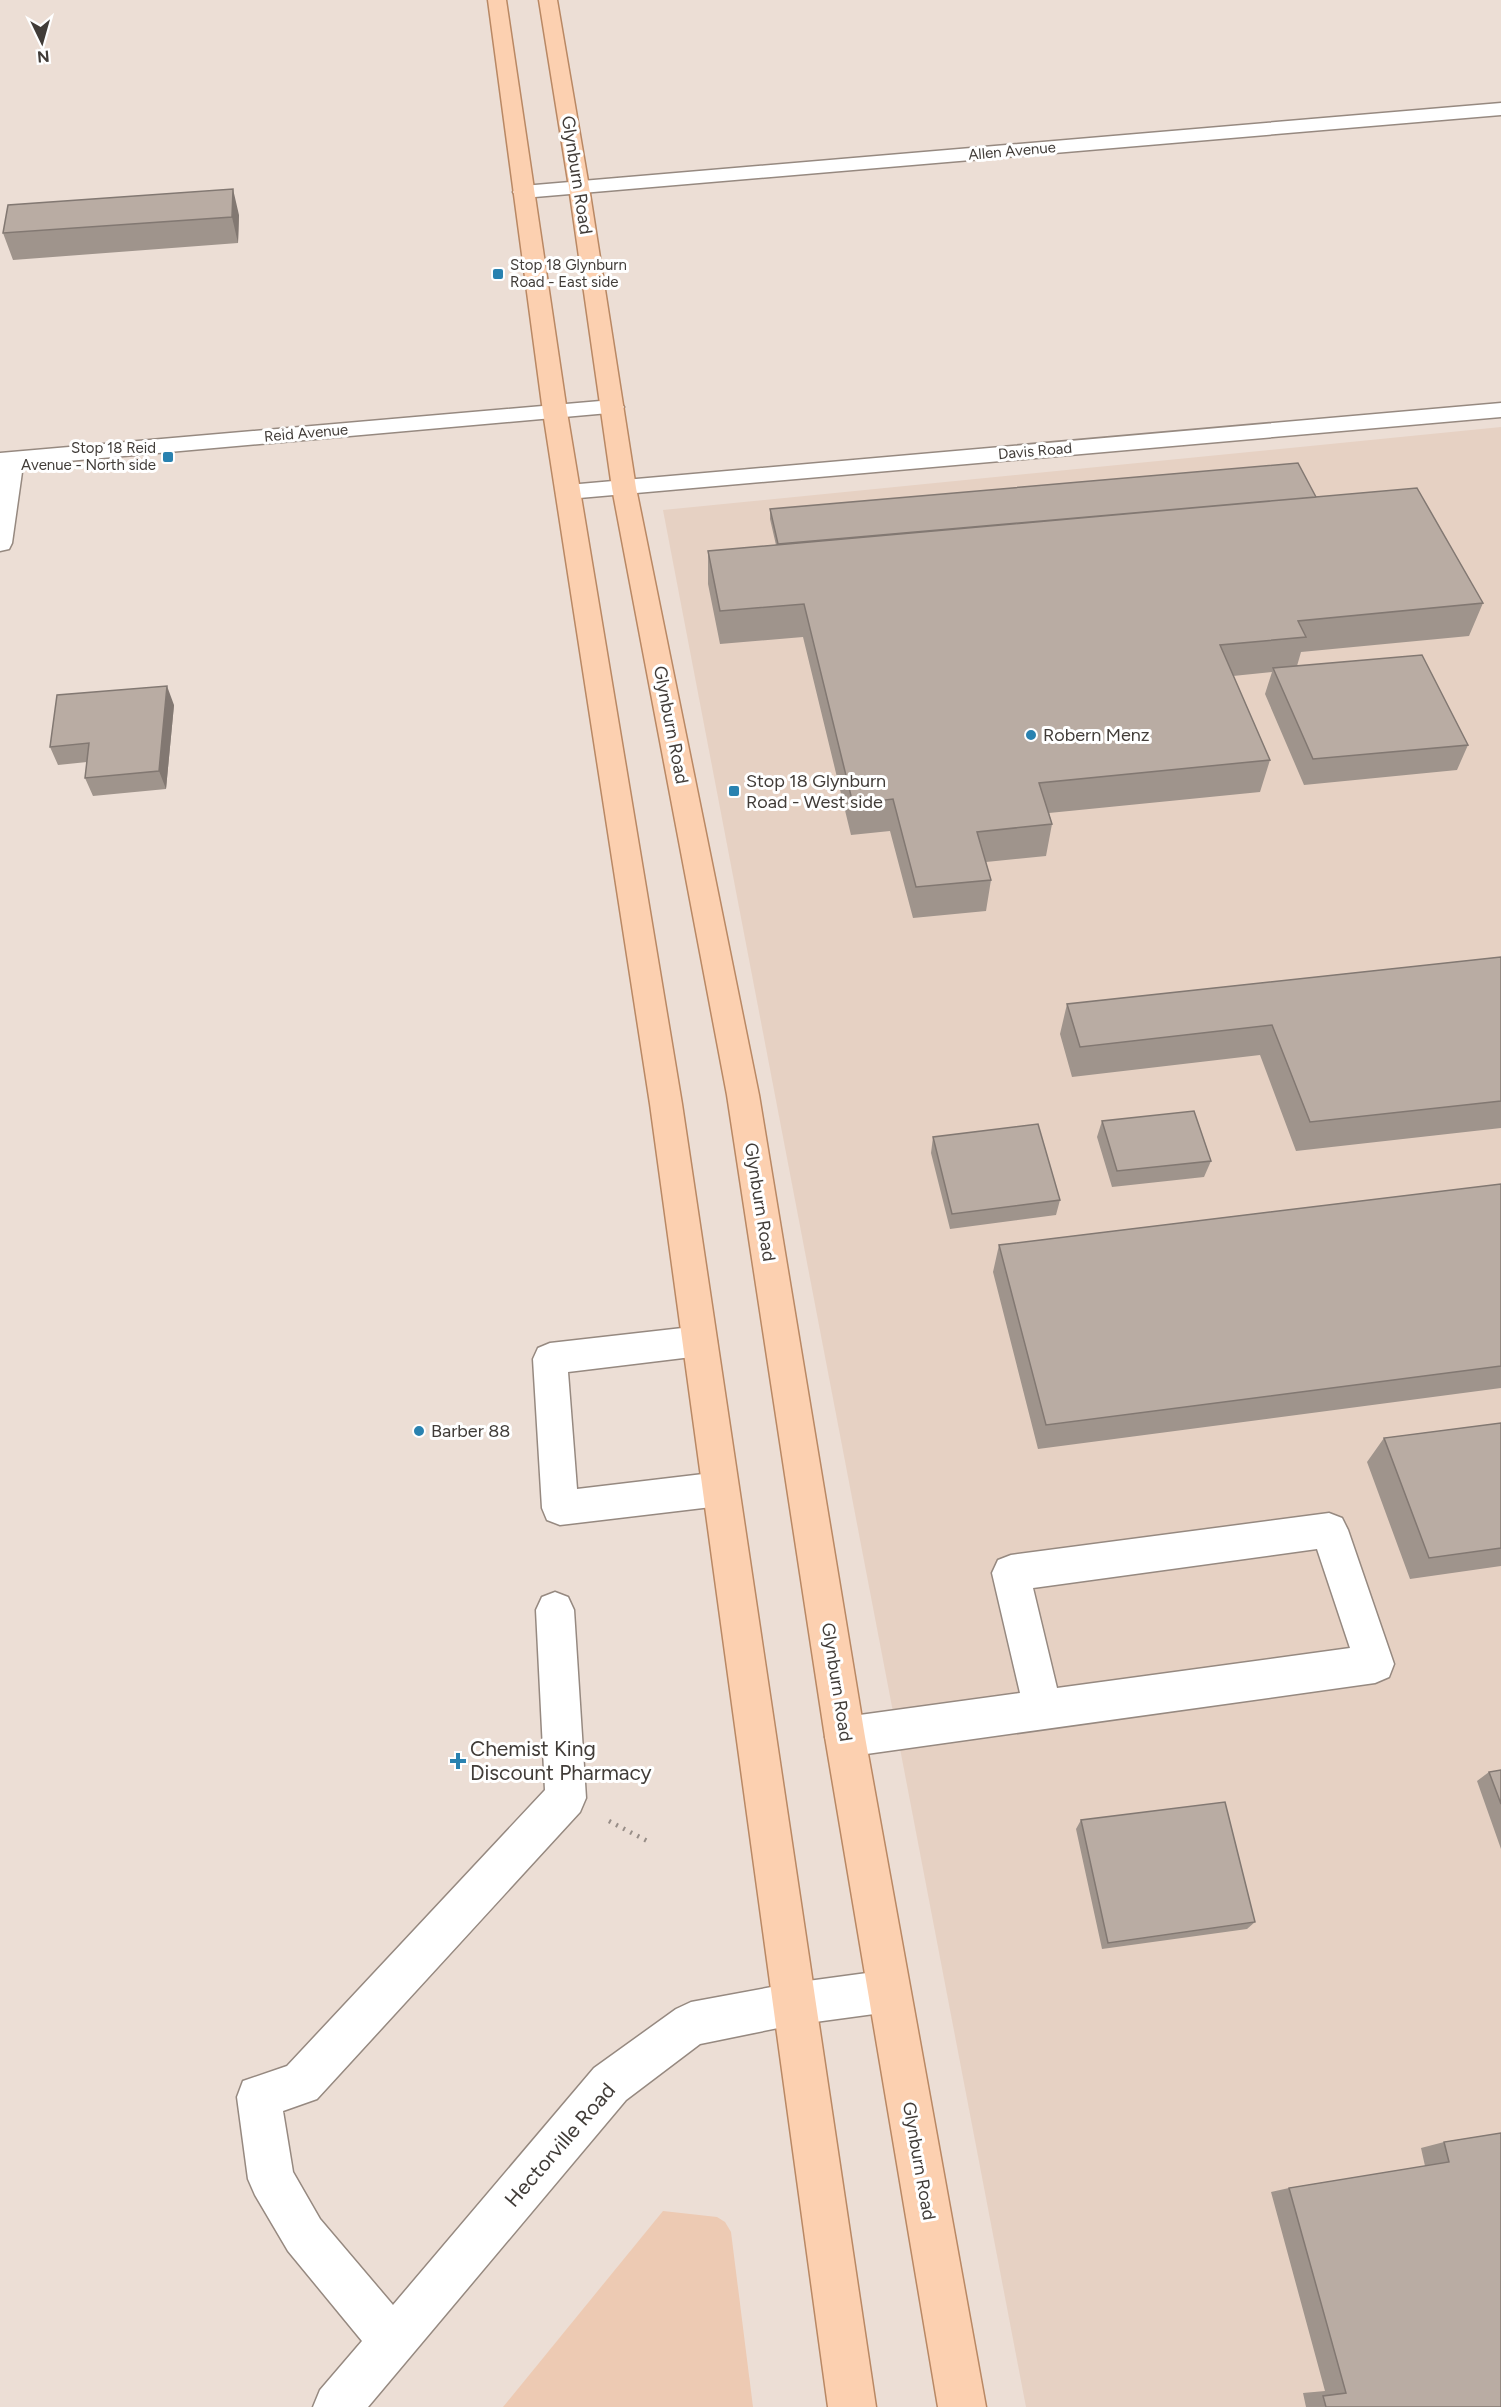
<svg xmlns="http://www.w3.org/2000/svg" width="1501" height="2407" font-family="Figtree,sans-serif">
<style>
.built{fill:#e6d1c3}
.green{fill:#edcab3}
.lines{fill:none;stroke-linecap:round;stroke-linejoin:round}
.minor-casing{stroke:#968980;stroke-width:3}
.major-casing{stroke:#b98864;stroke-width:3}
.path{stroke:#978d87;stroke-width:4.5;stroke-dasharray:2 6;stroke-linecap:butt}
.minor{fill:#fff;fill-rule:evenodd}
.major{fill:#fcd0b0;fill-rule:evenodd}
.wall{fill:#9f948c}
.shaded-wall{fill:#827872}
.building{fill:#b9aca3;stroke:#827872;stroke-width:1.5}
.poi-dot{fill:#2982b0;stroke:#fff;stroke-width:2}
.labels{text-anchor:middle;stroke-width:6;stroke-linejoin:round;paint-order:stroke}
.far-street-label{font-size:15px;fill:#413c38;stroke:#fff}
.far-poi-label{font-size:15px;fill:#413c38;stroke:#fff;text-anchor:start}
.street-label{font-size:18px;fill:#413c38;stroke:#fff}
.poi-label{font-size:18px;fill:#413c38;stroke:#fff;text-anchor:start}
.near-poi-label{font-size:21px;fill:#413c38;stroke:#fff;text-anchor:start}
.near-street-label{font-size:21px;fill:#413c38;stroke:#fff}
</style>
<rect width="100%" height="100%" fill="#ecded5"/>
<path class="built" d="M1501,427V2407H1026L663,510Z"/>
<path class="green" d="M663,2211L717,2217L725,2222L731,2232L753,2407H503Z"/>
<g class="lines">
<g class="minor-casing">
<path id="minor" d="M1501,103V115L523,198L516,196L513,192L516,188L523,186Z
M612,400L620,402L624,407L620,412L23,465L12,543L9,549L0,551V453Z
M1501,403V417L568,499L559,497L556,492L559,487L568,485Z
M700,1326L712,1330L717,1341L712,1352L700,1356L568,1372L577,1489L720,1472L733,1477L738,1489L733,1501L720,1506L560,1525L547,1520L542,1508L533,1359L538,1348L550,1343Z
M1329,1513L1342,1518L1348,1530L1394,1664L1389,1677L1375,1683L845,1757L831,1751L825,1737L831,1723L845,1717L1020,1693L992,1573L998,1560L1011,1555ZM1317,1549L1350,1648L1057,1688L1033,1588Z
M555,1592L568,1597L574,1610L586,1798L580,1812L317,2099L283,2111L293,2172L320,2219L393,2305L594,2068L676,2009L691,2002L793,1983L889,1970L904,1976L910,1991L904,2006L889,2012L793,2025L700,2044L626,2100L368,2407H313L320,2390L362,2341L288,2251L255,2195L248,2179L237,2097L243,2081L287,2066L545,1790L536,1610L542,1597Z"/>
</g>
<g class="major-casing">
<path id="major" d="M488,0H506L567,412L682,1104L876,2407H828L650,1104L543,412Z
M539,0H557L589,187L636,488L759,1095L865,1737L986,2407H938L825,1737L727,1095L612,488L569,187Z"/>
</g>
<path class="path" d="M471,1769L515,1775
M609,1821L651,1843"/>
<use href="#minor" class="minor"/>
<use href="#major" class="major"/>
</g>
<path class="wall" d="M239,215L238,243L13,260L3,233Z
M1316,497L1483,603L1469,636L1301,652L1297,666L1468,745L1457,770L1304,785L1265,694L1272,672L1233,676L1270,760L1260,792L1049,813L1052,824L1046,856L986,862L991,880L986,911L913,918L890,831L851,835L803,637L720,644L708,584V551L776,545L770,519V509Z
M174,705L166,789L93,796L85,778L87,762L58,765L50,747Z
M1501,957V1128L1296,1151L1260,1055L1072,1077L1060,1034L1067,1004Z
M1102,1121L1211,1161L1204,1177L1112,1187L1097,1137Z
M933,1137L1060,1200L1056,1215L950,1229L931,1153Z
M1501,1184V1388L1038,1449L993,1272L999,1245Z
M1501,1423V1566L1410,1579L1367,1462L1384,1438Z
M1501,1770V1849L1477,1781L1489,1772Z
M1081,1820L1255,1922L1247,1929L1102,1949L1076,1829Z
M1501,2133V2407H1306L1303,2393L1325,2391L1271,2192L1289,2188L1425,2166L1421,2148L1444,2142Z"/>
<path class="shaded-wall" d="M233,189L239,215L238,243L232,217Z
M167,686L174,705L166,789L159,771Z"/>
<path class="building" d="M233,189L232,217L3,233L8,205Z
M1298,463L1316,497L778,544L770,509Z
M1417,488L1483,603L1298,621L1306,637L1220,645L1270,760L1039,783L1052,824L977,832L991,880L916,887L893,799L853,804L804,604L720,611L708,551Z
M1422,655L1468,745L1313,759L1273,668Z
M167,686L159,771L85,778L89,743L50,747L57,695Z
M1501,957V1101L1310,1122L1272,1025L1080,1047L1067,1004Z
M1194,1111L1211,1161L1117,1171L1102,1121Z
M1038,1124L1060,1200L952,1214L933,1137Z
M1501,1184V1366L1046,1425L999,1245Z
M1501,1423V1548L1429,1558L1384,1438Z
M1501,1770V1804L1489,1772Z
M1225,1802L1255,1922L1108,1943L1081,1820Z
M1501,2133V2407H1326L1323,2396L1346,2393L1289,2188L1449,2162L1444,2142Z"/>
<g class="poi-dot">
<rect x="492" y="268" width="12" height="12" rx="3"/>
<rect x="162" y="451" width="12" height="12" rx="3"/>
<circle cx="1031" cy="735" r="6"/>
<rect x="728" y="785" width="12" height="12" rx="3"/>
<circle cx="419" cy="1431" r="6"/>
<path d="M455 1752h6v6h6v6h-6v6h-6v-6h-6v-6h6z"/>
</g>
<g class="labels">
<g class="far-street-label">
<text transform="translate(1012 151) rotate(-5)" y="5">Allen Avenue</text>
<text transform="translate(306 433) rotate(-5)" y="5">Reid Avenue</text>
<text transform="translate(1035 451) rotate(-5)" y="5">Davis Road</text>
</g>
<g class="far-poi-label">
<text x="510" y="270">Stop 18 Glynburn<tspan x="510" dy="17">Road - East side</tspan></text>
<text x="156" y="453" text-anchor="end">Stop 18 Reid<tspan x="156" dy="17">Avenue - North side</tspan></text>
</g>
<g class="street-label">
<text transform="translate(577 175) rotate(81)" y="6">Glynburn Road</text>
<text transform="translate(671 725) rotate(79)" y="6">Glynburn Road</text>
<text transform="translate(760 1202) rotate(81)" y="6">Glynburn Road</text>
<text transform="translate(837 1682) rotate(81)" y="6">Glynburn Road</text>
<text transform="translate(919 2161) rotate(80)" y="6">Glynburn Road</text>
</g>
<g class="poi-label">
<text x="1043" y="741">Robern Menz</text>
<text x="746" y="787">Stop 18 Glynburn<tspan x="746" dy="21">Road - West side</tspan></text>
<text x="431" y="1437">Barber 88</text>
</g>
<g class="near-poi-label">
<text x="470" y="1756">Chemist King<tspan x="470" dy="24">Discount Pharmacy</tspan></text>
</g>
<g class="near-street-label">
<text transform="translate(560 2145) rotate(-49)" y="7">Hectorville Road</text>
</g>
</g>
<g transform="translate(42 42) rotate(175)" stroke="#ffffff" stroke-width="4.5" paint-order="stroke">
<path d="M0-4.5L10 22L0 15L-10 22Z" fill="#413c38"/>
<text y="-9" font-size="16" font-weight="bold" text-anchor="middle" fill="#413c38">N</text>
</g>
</svg>
